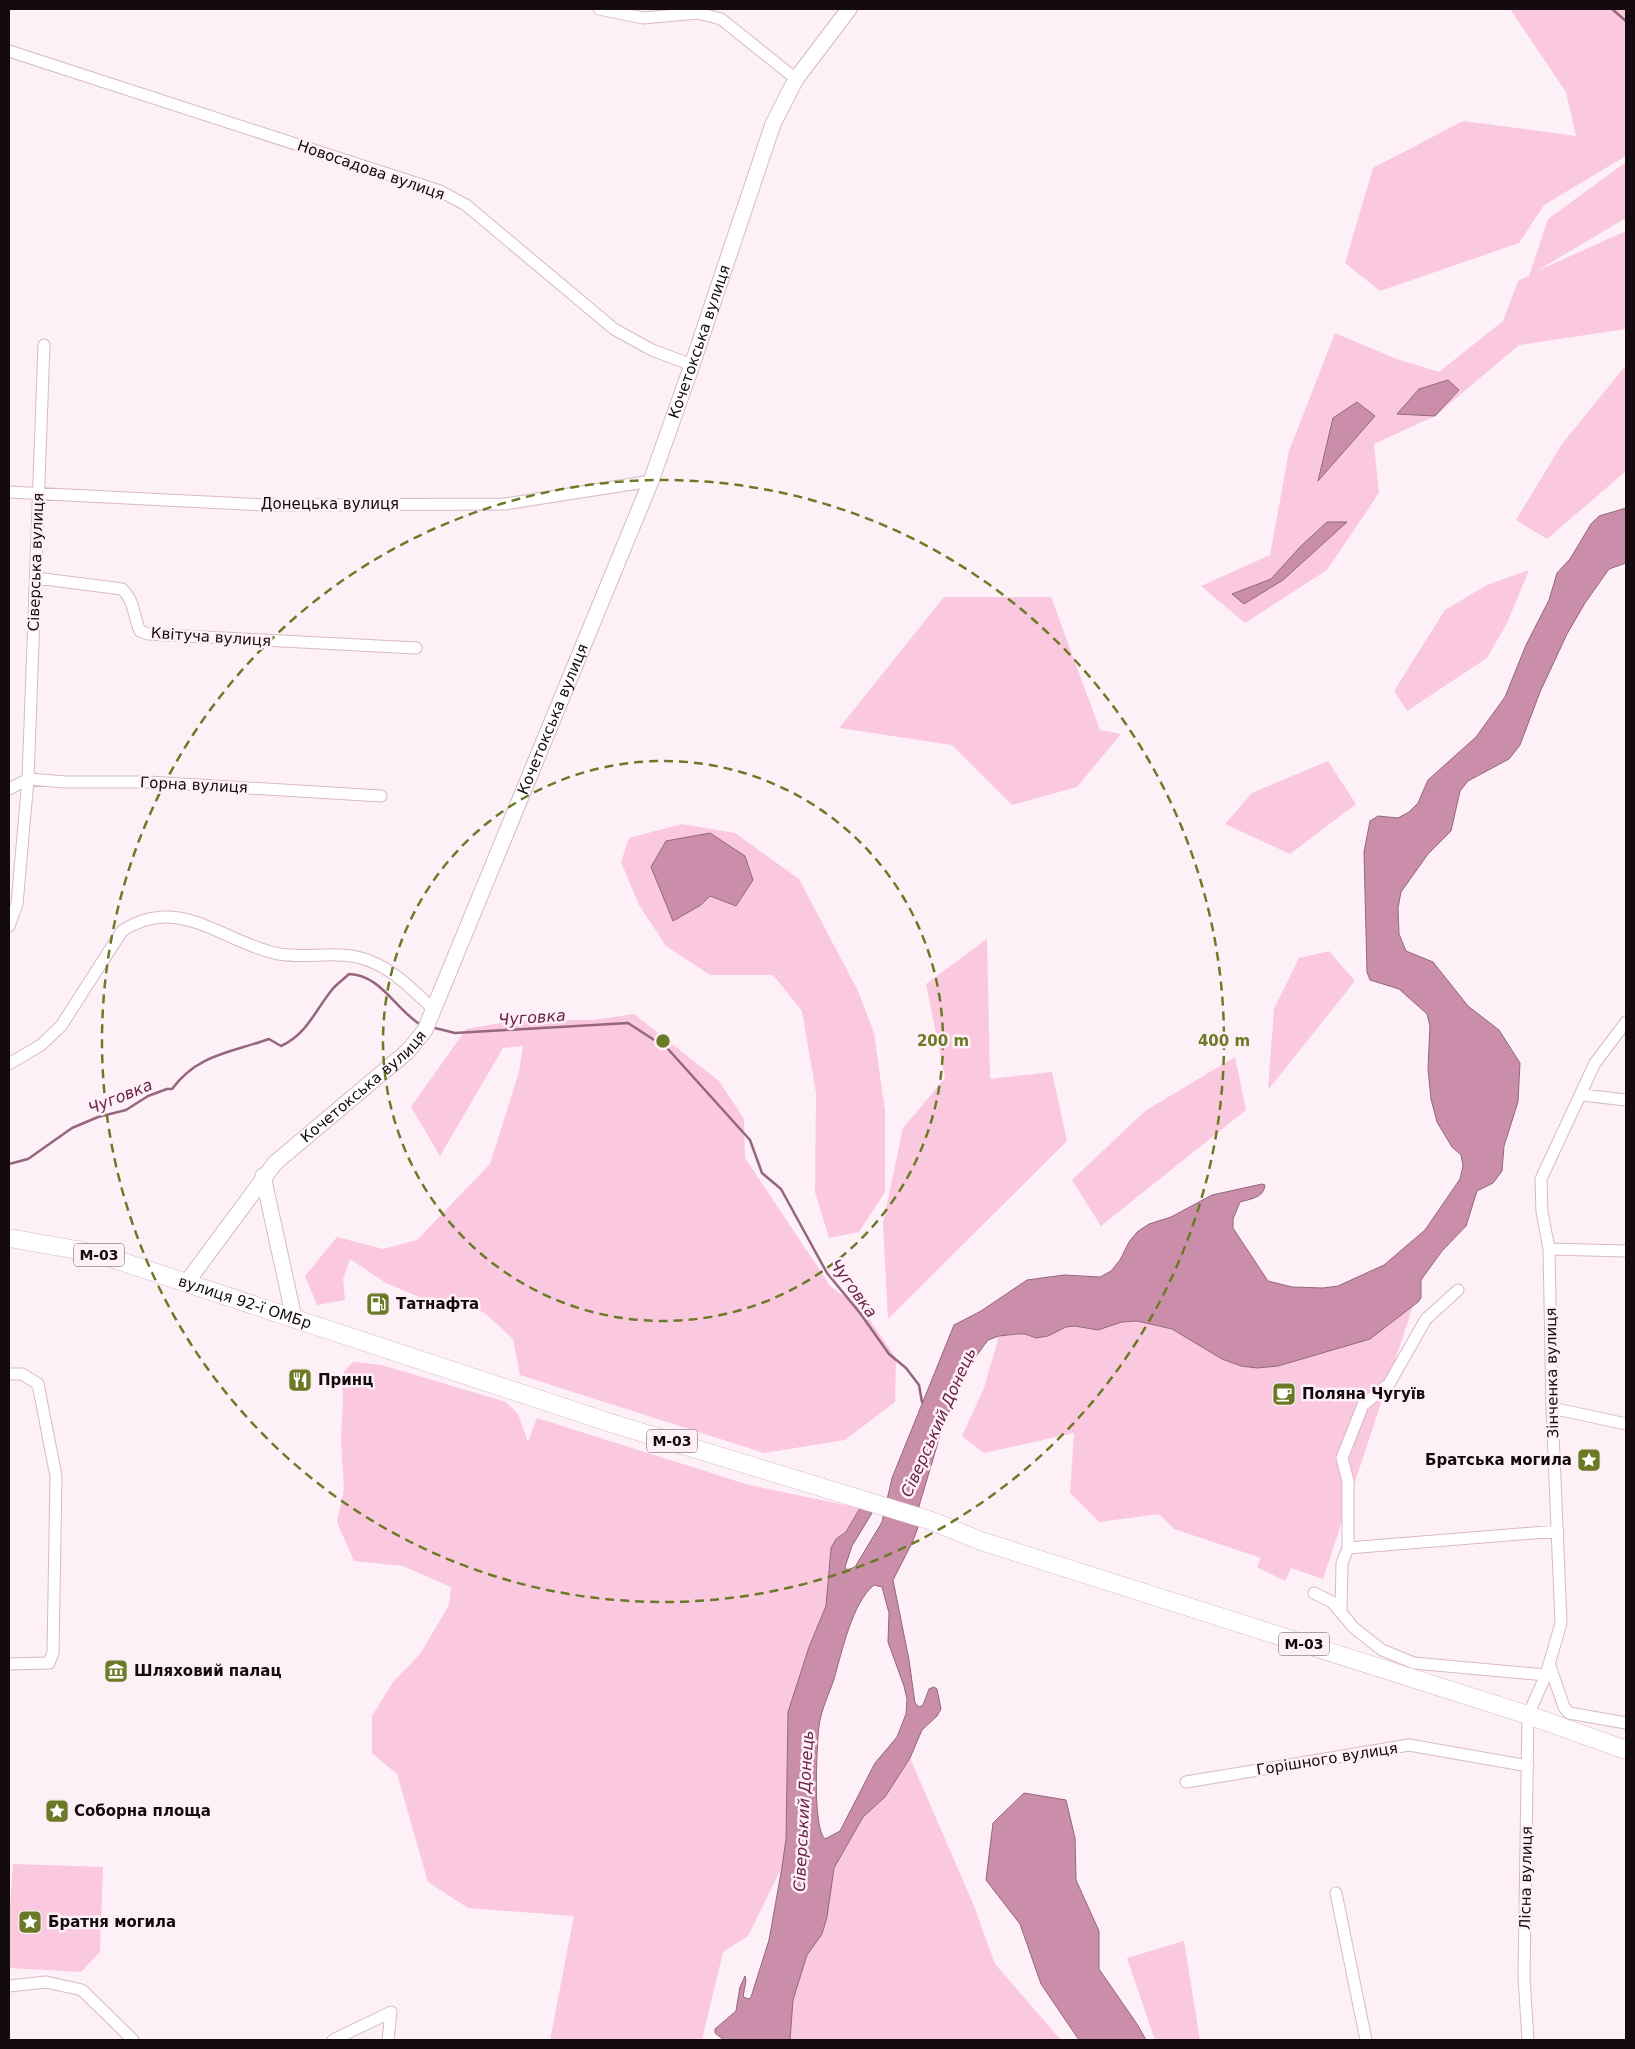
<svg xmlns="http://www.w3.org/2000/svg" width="1635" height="2049" font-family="'DejaVu Sans',sans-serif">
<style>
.green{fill:#fac9df}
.water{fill:#cb8eaa;stroke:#94677c;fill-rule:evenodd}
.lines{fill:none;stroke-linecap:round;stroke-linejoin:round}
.stream{stroke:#94677c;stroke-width:2.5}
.minor-casing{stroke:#d9b9c7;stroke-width:13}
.major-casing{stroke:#d9b9c7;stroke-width:17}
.highway-casing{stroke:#d9b9c7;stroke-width:19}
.minor{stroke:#fff;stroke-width:11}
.major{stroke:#fff;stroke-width:15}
.highway{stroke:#fff;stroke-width:18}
.ring{fill:none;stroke:#6c7a27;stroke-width:2.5;stroke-dasharray:9 6}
.labels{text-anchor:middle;stroke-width:5;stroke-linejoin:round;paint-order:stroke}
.shield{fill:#fdf0f6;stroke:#5b5054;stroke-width:1}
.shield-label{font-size:14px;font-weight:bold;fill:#150b0f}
.street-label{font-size:15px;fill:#150b0f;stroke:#fdf0f6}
.poi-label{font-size:15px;font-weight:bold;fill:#150b0f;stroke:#fdf0f6;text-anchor:start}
.water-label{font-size:16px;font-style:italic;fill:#6b224a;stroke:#fdf0f6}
.centre{fill:#6c7a27;stroke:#fdf0f6;stroke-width:2.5}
.ring-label{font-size:15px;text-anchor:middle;font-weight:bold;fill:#6c7a27;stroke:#fdf0f6;stroke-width:5;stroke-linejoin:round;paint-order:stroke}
</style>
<rect width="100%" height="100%" fill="#fdf0f6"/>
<path class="green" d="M1510,9H1626V156L1544,205L1519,243L1380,291L1345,263L1373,168L1463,121L1576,136L1566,92Z
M1626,162V218L1535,272L1626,231V329L1519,345L1435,416L1374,444L1379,493L1327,570L1245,623L1201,586L1270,555L1289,451L1335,333L1394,358L1439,372L1503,321L1518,281L1529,276L1548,219Z
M1626,365V471L1547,539L1516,520L1562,444Z
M1529,570L1507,623L1487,658L1407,711L1394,691L1445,610L1487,585Z
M944,597H1051L1100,730L1121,734L1077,787L1012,805L952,745L839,728Z
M1328,761L1356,804L1290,854L1225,824L1252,793Z
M682,824L735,833L799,879L858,991L874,1033L885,1111V1192L859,1232L829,1238L815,1192L816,1093L802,1011L773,975H710L666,946L639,905L621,862L629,838Z
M987,939L990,1079L1052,1072L1067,1141L888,1319L883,1223L903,1128L945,1078L926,984Z
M1329,951L1355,981L1268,1090L1274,1009L1299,958Z
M634,1014L719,1081L744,1119L745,1158L831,1287L862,1309L896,1358L895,1402L845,1440L764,1453L520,1375L513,1339L486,1314L466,1303L443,1307L386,1283L350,1259L343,1279L345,1300L317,1305L305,1276L337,1237L383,1249L417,1240L490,1164L519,1072L523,1046L503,1048L440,1156L411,1107L466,1029L518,1020H593Z
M1235,1057L1246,1110L1101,1226L1072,1180L1145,1111Z
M1413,1306L1323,1579L1291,1568L1285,1581L1257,1567L1261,1558L1174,1529L1159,1514L1099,1522L1070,1493L1074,1433L984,1453L962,1436L984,1388L999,1336L1025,1334L1031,1337L1066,1327L1075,1326L1098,1330L1122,1322L1137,1321L1172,1329L1278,1366L1370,1339Z
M353,1362L382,1365L506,1402L518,1414L528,1442L537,1418L749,1485L860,1508L846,1532L836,1539L831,1548L826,1606L809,1647L788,1712L786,1839L782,1867L748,1936L723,1952L702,2040H550L574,1916L468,1908L428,1882L397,1774L372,1753V1716L393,1682L420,1654L449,1605L451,1587L403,1566L354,1561L337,1522L344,1489L341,1441L343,1399L341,1375Z
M910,1758L974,1906L995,1964L1061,2040H790L793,2000L807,1955L822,1934L834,1868L863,1817L885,1797Z
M13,1864L103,1867L100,1952L81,1972L9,1968V1920Z
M1184,1941L1200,2040H1155L1127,1958Z"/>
<path class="water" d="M1448,380L1459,390L1435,416L1397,414L1419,389Z
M1357,402L1375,416L1318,481L1333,418Z
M1626,508V563L1609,569L1585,603L1567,634L1540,692L1520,745L1509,759L1468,781L1460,791L1451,831L1428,854L1401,892L1398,908L1399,934L1406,951L1433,962L1468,1006L1499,1030L1520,1063L1518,1102L1504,1146L1502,1171L1493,1183L1477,1191L1466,1226L1442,1251L1421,1280V1298L1418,1302L1370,1339L1278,1366L1257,1368L1241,1366L1222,1359L1172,1329L1137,1321L1122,1322L1098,1330L1075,1326L1066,1327L1048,1336L1036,1338L1025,1334H1017L999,1336L988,1340L966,1370L942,1429L919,1506L918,1527L913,1541L893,1580L909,1660L915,1703L919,1707L923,1705L929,1689L934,1687L937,1689L941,1709L937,1716L922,1730L910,1758L885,1797L863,1817L834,1868L827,1917L822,1934L807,1955L793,2000L790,2040H724L715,2033V2029L736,2011L740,1987L745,1976L746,1980L743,1997L749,1999L751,1997L769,1940L782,1867L786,1839L788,1712L809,1647L826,1606L831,1548L836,1539L846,1532L860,1508L872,1511V1513L852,1546L845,1567L847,1570L855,1567L882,1522L892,1478L954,1325L981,1311L1027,1280L1064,1275L1100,1277L1111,1271L1120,1260L1129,1242L1137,1232L1149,1224L1171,1217L1212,1195L1262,1184L1265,1185C1264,1198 1250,1199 1240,1202L1233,1219V1228L1268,1281L1292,1287L1323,1288L1338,1286L1384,1265L1425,1230L1460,1179L1463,1166L1461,1155L1452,1147L1437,1122L1431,1099L1428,1069L1430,1026L1427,1014L1399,989L1370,980L1367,972L1364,852L1370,821L1378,816L1398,818L1409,812L1418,803L1428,780L1476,737L1505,697L1526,645L1549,600L1557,573L1570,559L1591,524L1599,516ZM874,1585L882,1587L889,1613L888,1642L904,1686L907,1699L906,1714L897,1737L875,1763L840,1831L825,1839C812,1827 817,1745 819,1726C821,1710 829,1694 834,1679C842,1652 852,1603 874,1585Z
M1327,522H1347L1283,580L1244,604L1232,594L1271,579L1301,546Z
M710,833L745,856L753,880L736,906L710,896L701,905L673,921L651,867L666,841Z
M1024,1793L1066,1800L1075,1838L1076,1880L1099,1931V1969L1137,2024L1146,2040H1079L1041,1984L1020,1924L986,1880L993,1823Z"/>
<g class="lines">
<path class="stream" d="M1612,9L1626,21
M431,1027L455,1033L628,1023L668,1049L750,1140L762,1173L781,1189L827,1273L860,1313L889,1354L906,1368L919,1385L922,1402
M9,1164L28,1159L72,1128L98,1117L126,1110L148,1096L167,1089H172C198,1054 230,1053 269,1039L281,1046C306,1035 315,1011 331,991C336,984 343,980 349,974C381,975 396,1010 421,1025"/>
<g class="minor-casing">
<path id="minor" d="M599,9L643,18L698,13L721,19L796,79
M9,51L440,191L466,205L614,329L652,350L692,365
M9,492L264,505L505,504L651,481
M36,578L122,589C135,601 133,616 140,631L148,634L416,648
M9,789L28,779L66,782H149L381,796
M9,926L17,904L28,779L44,345
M9,1064L41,1045L61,1026L122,931C180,893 223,943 279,954C309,959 342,949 370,961C395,971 414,991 433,1009
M1582,1095L1626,1100
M1549,1249L1626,1251
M1458,1290L1426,1319L1389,1384L1363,1405L1342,1458L1348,1481V1548L1558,1531
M9,1374H22L38,1384L56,1476L53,1653L49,1663L9,1664
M1552,1408L1626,1424
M1314,1593L1332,1602L1354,1628L1382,1650L1414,1663L1546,1675
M1341,1610L1342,1563L1348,1548
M1549,1663L1564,1707L1569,1713L1626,1723
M1186,1782L1409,1745L1528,1766
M1336,1893L1366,2040
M9,1986L46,1982L82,1990L133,2040
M333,2040L391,2012L388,2040
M1528,2040L1524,1977L1528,1715L1546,1675L1561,1623L1552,1408L1549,1249L1542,1212L1541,1179L1595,1063L1626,1022"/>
</g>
<g class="major-casing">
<g id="major">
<path d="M263,1176L294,1318"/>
<path id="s1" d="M187,1282L275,1163L408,1051L425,1030L651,481L692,365L773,124L796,79L849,9"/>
</g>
</g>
<g class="highway-casing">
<g id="highway">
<path id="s2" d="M9,1238L77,1250L114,1259L614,1424L932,1521L981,1541L1528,1715L1626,1750"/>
</g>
</g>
<use href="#minor" class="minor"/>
<use href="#major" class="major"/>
<use href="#highway" class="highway"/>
</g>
<g class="ring">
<circle cx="663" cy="1041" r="280"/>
<circle cx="663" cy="1041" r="561"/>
</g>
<defs>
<g id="fuel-square" transform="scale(1.25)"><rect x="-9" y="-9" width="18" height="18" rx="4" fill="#6c7a27" stroke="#fdf0f6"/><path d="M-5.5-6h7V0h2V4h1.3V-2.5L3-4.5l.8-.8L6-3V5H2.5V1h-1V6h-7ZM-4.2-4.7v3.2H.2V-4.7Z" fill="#fff"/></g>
<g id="restaurant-square" transform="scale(1.25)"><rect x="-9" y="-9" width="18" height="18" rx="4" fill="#6c7a27" stroke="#fdf0f6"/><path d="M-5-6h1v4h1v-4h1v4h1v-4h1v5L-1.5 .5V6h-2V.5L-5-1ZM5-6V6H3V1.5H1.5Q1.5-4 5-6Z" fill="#fff"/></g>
<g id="cafe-square" transform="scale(1.25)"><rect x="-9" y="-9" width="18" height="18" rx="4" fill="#6c7a27" stroke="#fdf0f6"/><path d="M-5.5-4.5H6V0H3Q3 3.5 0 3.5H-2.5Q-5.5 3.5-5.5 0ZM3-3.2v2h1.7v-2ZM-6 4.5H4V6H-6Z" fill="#fff"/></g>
<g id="sight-square" transform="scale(1.25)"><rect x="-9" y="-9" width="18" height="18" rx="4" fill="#6c7a27" stroke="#fdf0f6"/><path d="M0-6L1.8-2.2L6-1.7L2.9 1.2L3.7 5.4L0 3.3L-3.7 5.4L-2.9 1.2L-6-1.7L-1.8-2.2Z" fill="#fff"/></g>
<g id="museum-square" transform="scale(1.25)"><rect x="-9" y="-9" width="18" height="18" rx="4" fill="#6c7a27" stroke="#fdf0f6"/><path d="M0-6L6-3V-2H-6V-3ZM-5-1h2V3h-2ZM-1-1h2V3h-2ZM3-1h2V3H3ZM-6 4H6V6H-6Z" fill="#fff"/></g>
</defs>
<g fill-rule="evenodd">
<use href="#fuel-square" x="378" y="1304"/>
<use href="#restaurant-square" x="300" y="1380"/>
<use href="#cafe-square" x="1284" y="1394"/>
<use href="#sight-square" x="1589" y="1460"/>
<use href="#museum-square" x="116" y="1671"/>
<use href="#sight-square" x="57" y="1811"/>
<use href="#sight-square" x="30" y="1922"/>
</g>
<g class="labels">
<g class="shield">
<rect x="74" y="1243.5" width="50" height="23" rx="4"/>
<rect x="647" y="1429.5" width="50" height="23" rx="4"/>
<rect x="1279" y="1632.5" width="50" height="23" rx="4"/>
</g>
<g class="shield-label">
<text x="99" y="1260">М-03</text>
<text x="672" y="1446">М-03</text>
<text x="1304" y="1649">М-03</text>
</g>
<g class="street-label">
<text transform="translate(371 170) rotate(19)" y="5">Новосадова вулиця</text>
<text dy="5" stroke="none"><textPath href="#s1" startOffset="1090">Кочетокська вулиця</textPath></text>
<text x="330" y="509">Донецька вулиця</text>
<text transform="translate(36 562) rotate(-88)" y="5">Сіверська вулиця</text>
<text transform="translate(211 637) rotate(4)" y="5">Квітуча вулиця</text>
<text dy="5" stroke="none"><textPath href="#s1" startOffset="685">Кочетокська вулиця</textPath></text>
<text transform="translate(194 785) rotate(3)" y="5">Горна вулиця</text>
<text dy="5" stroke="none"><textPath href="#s1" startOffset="265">Кочетокська вулиця</textPath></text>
<text dy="5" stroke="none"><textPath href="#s2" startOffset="245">вулиця 92-ї ОМБр</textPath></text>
<text transform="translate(1552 1373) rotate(-91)" y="5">Зінченка вулиця</text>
<text transform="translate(1327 1759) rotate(-9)" y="5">Горішного вулиця</text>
<text transform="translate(1526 1878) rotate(-89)" y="5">Лісна вулиця</text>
</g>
<g class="poi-label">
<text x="396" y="1309">Татнафта</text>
<text x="318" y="1385">Принц</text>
<text x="1302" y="1399">Поляна Чугуїв</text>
<text x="1572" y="1465" text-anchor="end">Братська могила</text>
<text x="134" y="1676">Шляховий палац</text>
<text x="74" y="1816">Соборна площа</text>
<text x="48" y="1927">Братня могила</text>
</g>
<g class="water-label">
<text transform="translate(532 1017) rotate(-4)" y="6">Чуговка</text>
<text transform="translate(120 1096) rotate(-22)" y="6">Чуговка</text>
<text transform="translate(854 1288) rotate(54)" y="6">Чуговка</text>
<text transform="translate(938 1422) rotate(-66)" y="6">Сіверський Донець</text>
<text transform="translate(803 1811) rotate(-87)" y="6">Сіверський Донець</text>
</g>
</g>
<circle cx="663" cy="1041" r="8" class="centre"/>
<g class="ring-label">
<text x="943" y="1046">200 m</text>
<text x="1224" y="1046">400 m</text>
</g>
<rect width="1635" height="2049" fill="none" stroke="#150b0f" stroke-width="20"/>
</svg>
